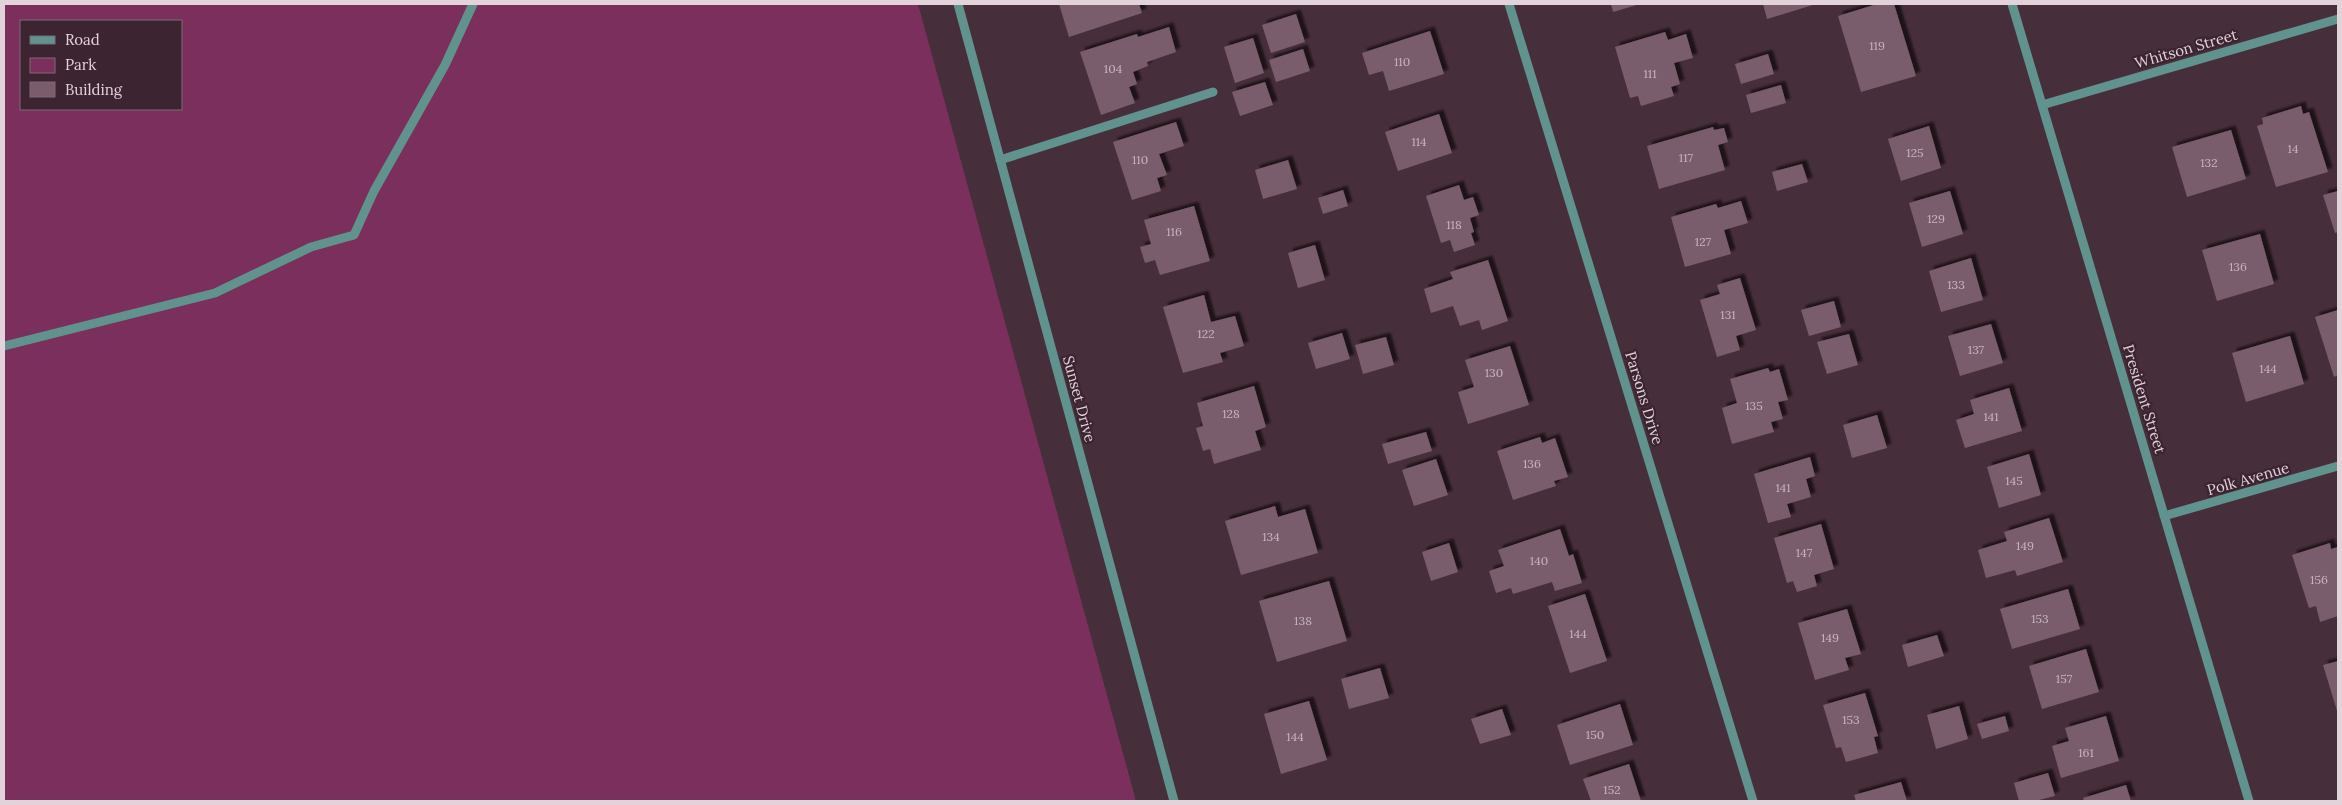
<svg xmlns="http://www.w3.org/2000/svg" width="2342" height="805" font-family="Lora,serif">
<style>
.green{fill:#7b2f5c;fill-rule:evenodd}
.building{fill:#795d6c;filter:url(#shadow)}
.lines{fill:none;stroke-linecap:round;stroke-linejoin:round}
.minor{stroke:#60938d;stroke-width:9}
.labels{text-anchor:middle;stroke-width:4.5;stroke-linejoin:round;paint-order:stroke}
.number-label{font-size:12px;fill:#c8b5be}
.street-label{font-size:15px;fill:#e2d2da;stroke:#3c2431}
</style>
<defs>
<filter id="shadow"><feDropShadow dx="4.5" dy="-4.5" stdDeviation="1" flood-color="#0009"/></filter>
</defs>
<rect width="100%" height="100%" fill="#472e3b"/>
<path class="green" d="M4,4H918L1136,801H4ZM21,21H181V109H21Z"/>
<path class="building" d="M1059,4H1139L1142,13L1069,37Z
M1611,4H1640L1613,12Z
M1763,4H1816L1767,19Z
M1877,4H1894L1916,76L1861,92L1838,16Z
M1296,14L1305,42L1271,53L1262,25Z
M1169,27L1176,52L1147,62L1148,66L1133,72L1137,84L1129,87L1135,103L1101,115L1080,52L1137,34L1138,37Z
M1430,31L1444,74L1389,91L1383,71L1369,75L1362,53Z
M1665,32L1668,40L1686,34L1693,58L1674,63L1680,84L1671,87L1674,96L1641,106L1638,96L1630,98L1615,47Z
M1253,38L1264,73L1235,83L1224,47Z
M1303,49L1310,71L1276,82L1269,60Z
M1768,54L1774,74L1741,84L1735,64Z
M1265,82L1273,105L1240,116L1232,92Z
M1781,85L1786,103L1751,113L1746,95Z
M2301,106L2303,114L2309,112L2328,172L2276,187L2257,126L2263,124L2262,118Z
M1439,114L1452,153L1398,171L1385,132Z
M1176,122L1184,146L1159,154L1167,175L1157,178L1161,191L1132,200L1113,142Z
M1929,126L1941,168L1901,181L1888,139Z
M1713,127L1714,130L1724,128L1728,142L1718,145L1725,170L1659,189L1647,146Z
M2231,130L2246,179L2187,197L2172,147Z
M1288,160L1297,189L1263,199L1255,170Z
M1802,164L1808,182L1777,191L1772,172Z
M1459,185L1464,200L1473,197L1479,215L1470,218L1474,232L1471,233L1475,245L1454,252L1450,240L1441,243L1426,196Z
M1343,190L1348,206L1323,214L1318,198Z
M1950,191L1963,234L1922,247L1909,203Z
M2338,191V232L2335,233L2323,195Z
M1741,201L1748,223L1724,230L1731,254L1685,267L1671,217L1716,204L1718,208Z
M1194,206L1210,261L1160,275L1155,260L1145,263L1140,247L1151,244L1144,220Z
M2260,234L2274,284L2217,301L2202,250Z
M1315,245L1325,280L1298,288L1288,253Z
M1971,258L1983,300L1941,312L1929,271Z
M1488,260L1508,321L1482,330L1479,320L1460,326L1453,306L1431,313L1424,289L1453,279L1450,272Z
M1740,278L1756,330L1736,336L1740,350L1717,357L1700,300L1720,294L1717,285Z
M1204,295L1211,322L1235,316L1244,346L1220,353L1223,362L1183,373L1163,307Z
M1834,301L1841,327L1809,336L1801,310Z
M2338,310V375L2334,377L2315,317Z
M1991,324L2003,363L1960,376L1948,336Z
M1342,333L1350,359L1316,369L1308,343Z
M1849,334L1858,365L1827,374L1817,342Z
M2290,336L2304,384L2246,402L2232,353Z
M1386,337L1394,365L1363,374L1355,345Z
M1510,346L1529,405L1468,424L1458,392L1474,387L1465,360Z
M1768,368L1770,372L1779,369L1788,400L1778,402L1783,419L1771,422L1774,432L1732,444L1722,408L1737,403L1730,379Z
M1254,386L1266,427L1255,431L1261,450L1214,464L1210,449L1203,451L1196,428L1203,426L1197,403Z
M2009,388L2022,431L1965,448L1956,420L1974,414L1970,400Z
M1877,415L1887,448L1852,458L1843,425Z
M1426,432L1432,451L1388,464L1382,444Z
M1540,437L1542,443L1555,438L1568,477L1554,481L1556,486L1513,500L1497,451Z
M2029,454L2041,495L1999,508L1987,467Z
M1810,457L1815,476L1806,479L1811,497L1787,504L1791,517L1768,523L1754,474Z
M1436,459L1448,495L1414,506L1402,470Z
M1275,506L1278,517L1305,509L1318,553L1241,575L1225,521Z
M2049,518L2063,562L2017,576L2015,570L1986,578L1978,550L2007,541L2004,532Z
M1821,524L1834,569L1814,575L1817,586L1797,592L1793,581L1787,583L1774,538Z
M1560,529L1569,556L1573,554L1582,583L1555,591L1552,582L1513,594L1511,588L1496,593L1489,571L1504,566L1498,550Z
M1449,543L1458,572L1431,581L1422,552Z
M2330,543L2331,549L2338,547V616L2320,622L2316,606L2309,608L2292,555Z
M1329,581L1347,641L1277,662L1259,601Z
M2068,589L2080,629L2012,649L2000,609Z
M1585,594L1607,661L1570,673L1548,606Z
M1847,609L1861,654L1845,658L1849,670L1815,680L1798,623Z
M1937,635L1944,656L1908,667L1902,645Z
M2086,649L2099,692L2042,709L2029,666Z
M2338,661V714L2323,665Z
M1380,668L1389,698L1349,709L1341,679Z
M1865,693L1878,736L1874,737L1878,753L1846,762L1841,747L1836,748L1823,705Z
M1309,701L1327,760L1281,774L1264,714Z
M1620,704L1633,745L1570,765L1557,725Z
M1959,706L1968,739L1936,749L1927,715Z
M1502,709L1511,735L1480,744L1471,719Z
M2005,716L2009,731L1982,739L1977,724Z
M2106,716L2119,761L2061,778L2052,746L2069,741L2065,728Z
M1629,764L1641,801H1591L1583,779Z
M2048,773L2055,796L2035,801H2019L2014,783Z
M1901,782L1907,801H1856L1854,795Z
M2126,785L2131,801H2084L2083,798Z"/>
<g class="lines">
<path class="minor" d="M958,4L1174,801
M1509,4L1753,801
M2012,4L2249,801
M2042,105L2338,19
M1000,160L1213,92
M4,346L215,293L311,247L354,235L374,191L445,65L473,4
M2164,516L2338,466"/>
</g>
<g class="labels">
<g class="number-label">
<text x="1877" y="50">119</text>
<text x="1402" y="66">110</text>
<text x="1113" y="73">104</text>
<text x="1650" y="78">111</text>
<text x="1419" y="146">114</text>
<text x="2293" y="153">14</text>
<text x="1915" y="157">125</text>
<text x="1686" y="162">117</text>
<text x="1140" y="164">110</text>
<text x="2209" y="167">132</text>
<text x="1936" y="223">129</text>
<text x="1454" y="229">118</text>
<text x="1174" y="236">116</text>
<text x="1703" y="246">127</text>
<text x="2238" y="271">136</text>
<text x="1956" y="289">133</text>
<text x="1728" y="319">131</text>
<text x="1206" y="338">122</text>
<text x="1976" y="354">137</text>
<text x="2268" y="373">144</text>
<text x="1494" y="377">130</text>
<text x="1754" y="410">135</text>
<text x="1231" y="418">128</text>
<text x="1991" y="421">141</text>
<text x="1532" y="468">136</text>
<text x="2014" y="485">145</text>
<text x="1783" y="492">141</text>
<text x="1271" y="541">134</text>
<text x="2025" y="550">149</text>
<text x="1804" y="557">147</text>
<text x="1539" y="565">140</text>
<text x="2319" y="584">156</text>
<text x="2040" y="623">153</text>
<text x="1303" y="625">138</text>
<text x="1578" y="638">144</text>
<text x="1830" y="642">149</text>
<text x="2064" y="683">157</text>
<text x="1851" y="724">153</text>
<text x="1595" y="739">150</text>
<text x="1295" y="741">144</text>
<text x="2086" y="757">161</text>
<text x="1612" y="794">152</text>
</g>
<g class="street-label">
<text transform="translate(2186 49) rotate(-16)" y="5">Whitson Street</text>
<text transform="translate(1644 398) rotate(73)" y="5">Parsons Drive</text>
<text transform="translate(1079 399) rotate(75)" y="5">Sunset Drive</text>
<text transform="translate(2144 399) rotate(73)" y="5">President Street</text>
<text transform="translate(2248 479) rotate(-16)" y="5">Polk Avenue</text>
</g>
</g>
<rect width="2342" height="805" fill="none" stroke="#e2d2da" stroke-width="10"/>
<rect x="20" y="20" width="162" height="90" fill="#3c2431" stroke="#7e6a75"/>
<rect x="30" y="36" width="25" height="8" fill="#60938d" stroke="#7e6a75"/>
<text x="65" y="45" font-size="15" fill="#e2d2da">Road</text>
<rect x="30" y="58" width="25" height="15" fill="#7b2f5c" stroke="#7e6a75"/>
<text x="65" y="70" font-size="15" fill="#e2d2da">Park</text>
<rect x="30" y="82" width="25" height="15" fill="#795d6c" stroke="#7e6a75"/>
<text x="65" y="95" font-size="15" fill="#e2d2da">Building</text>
</svg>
